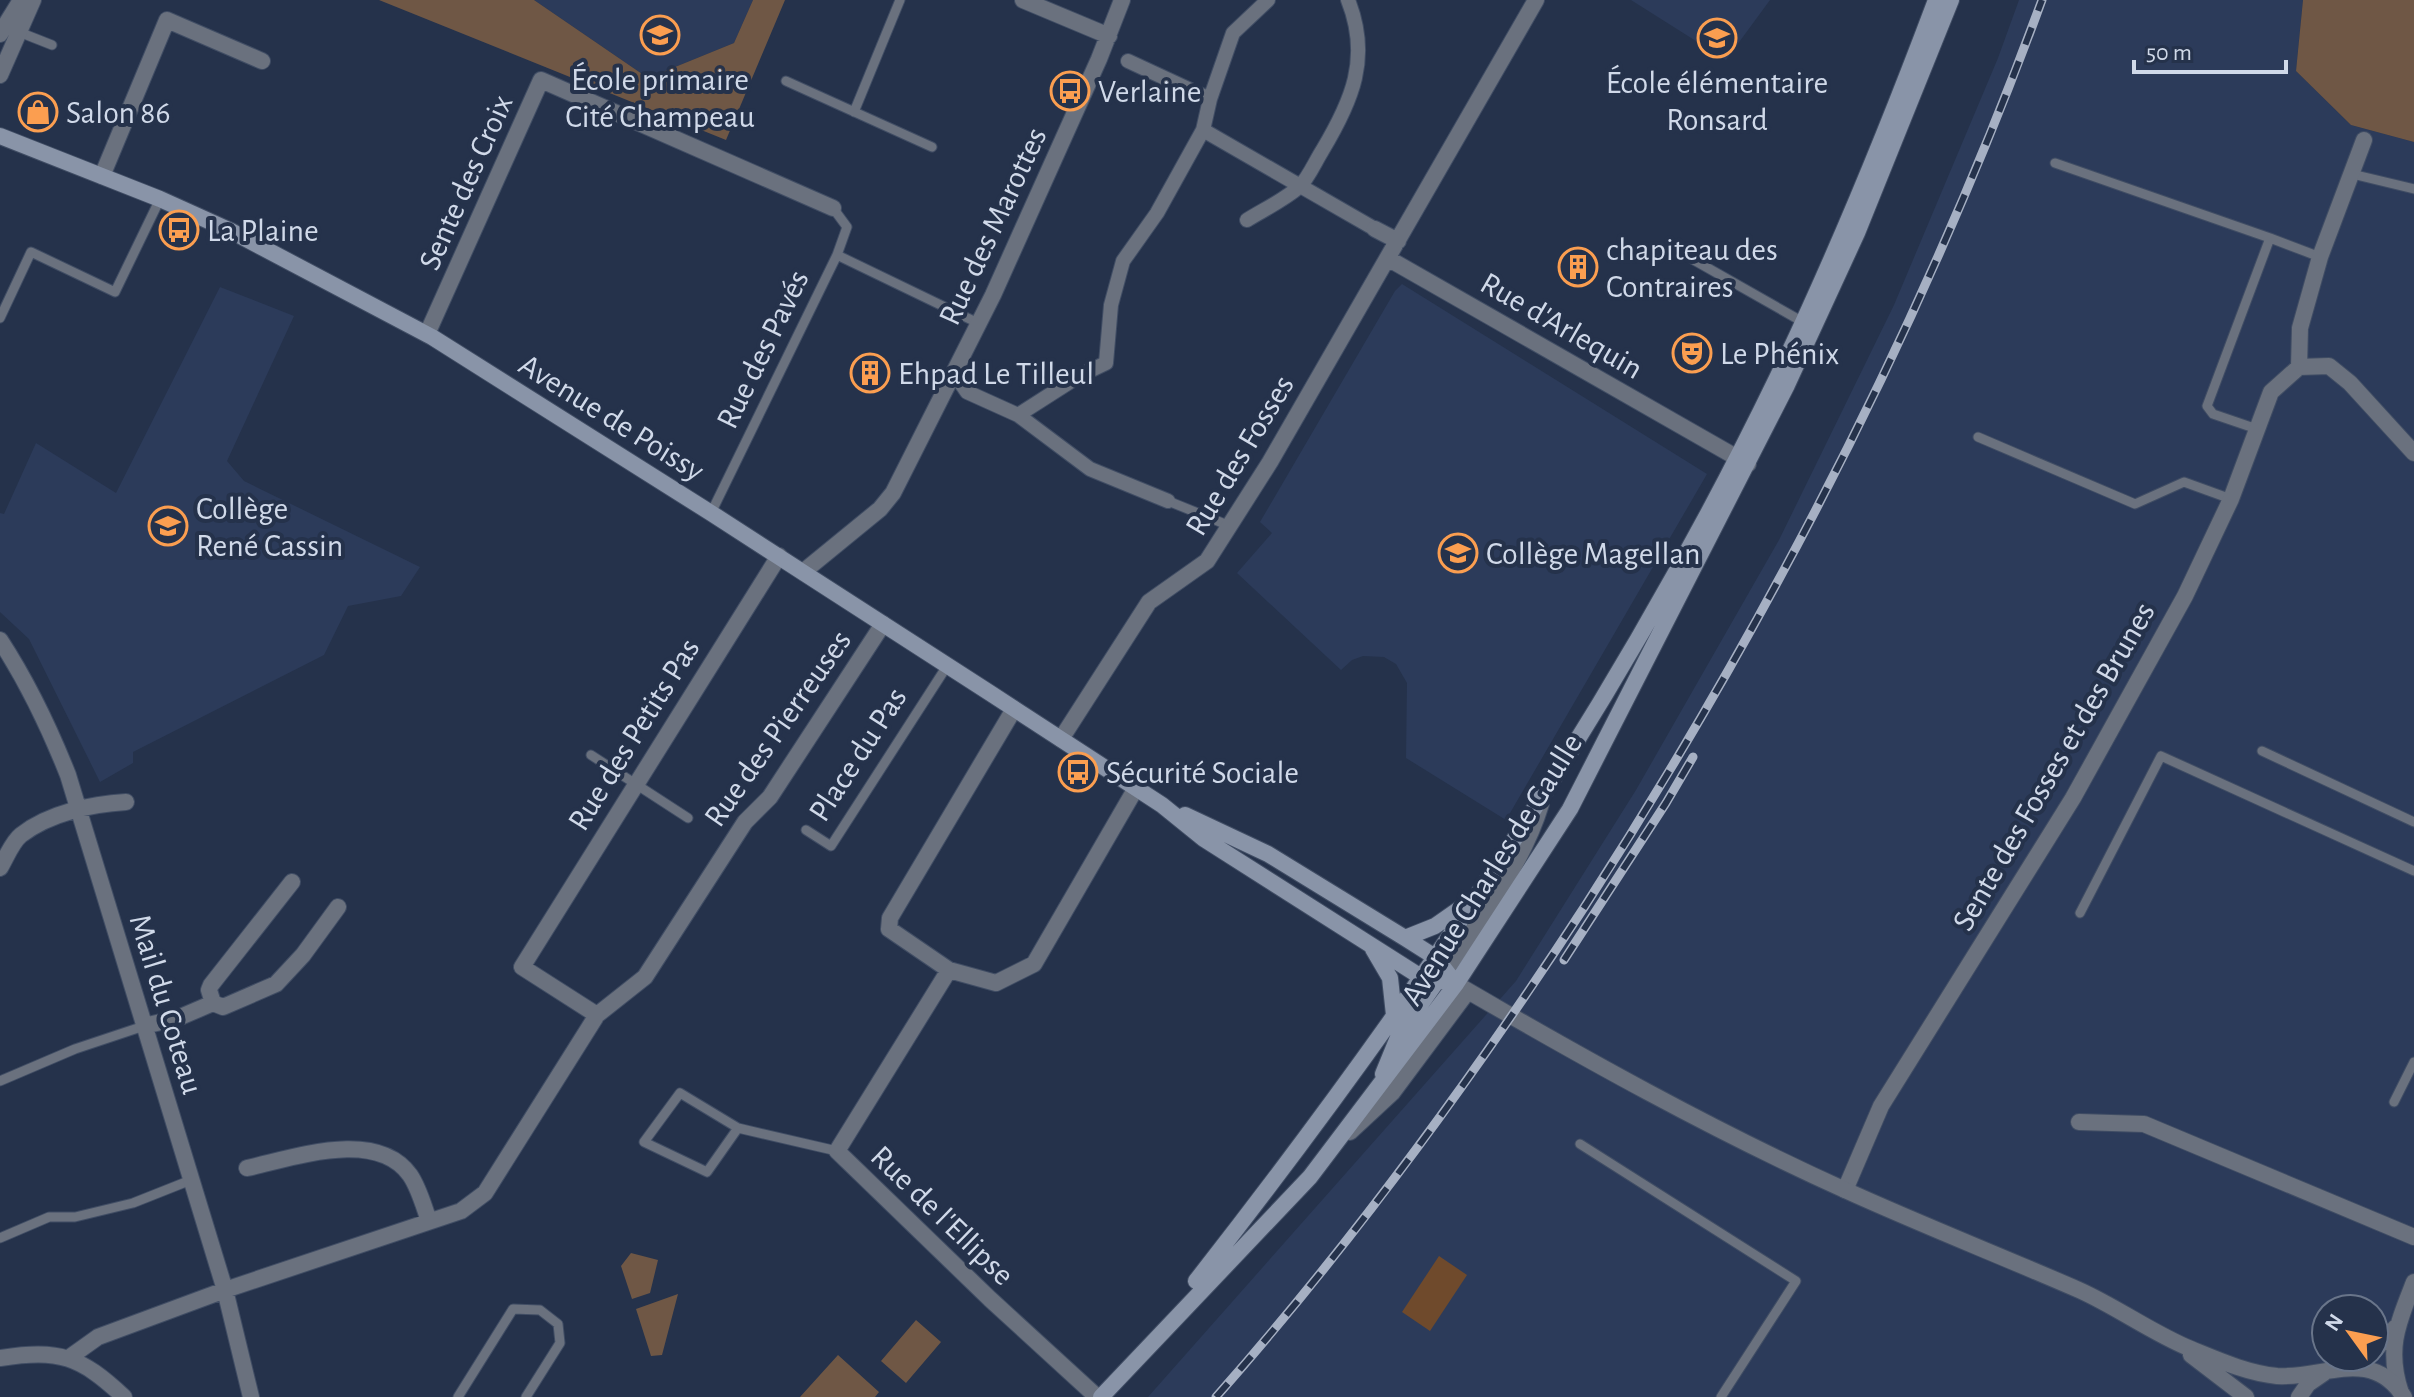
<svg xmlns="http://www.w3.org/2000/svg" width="2414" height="1397" font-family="'Alegreya Sans',sans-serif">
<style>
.built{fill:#2c3b5a;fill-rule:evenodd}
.green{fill:#6f5745}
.water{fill:#6f4a2c}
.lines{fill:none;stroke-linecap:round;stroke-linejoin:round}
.service-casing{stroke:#404d64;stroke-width:11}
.pedestrian-casing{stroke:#404d64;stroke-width:16}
.minor-casing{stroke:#404d64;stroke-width:18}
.tertiary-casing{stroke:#404d64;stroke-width:18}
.secondary-casing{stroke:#404d64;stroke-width:18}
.service{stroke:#6a717e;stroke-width:9}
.pedestrian{stroke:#6a717e;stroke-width:14}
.minor{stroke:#6a717e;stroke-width:16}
.tertiary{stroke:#6a717e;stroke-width:16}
.secondary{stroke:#8994a8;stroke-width:16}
.rail-casing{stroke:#a6b0c3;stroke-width:9}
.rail{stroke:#25324b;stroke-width:6;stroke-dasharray:18;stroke-linecap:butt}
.labels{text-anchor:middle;stroke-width:8;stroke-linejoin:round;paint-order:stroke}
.poi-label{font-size:32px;fill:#d0d9e9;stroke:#25324b;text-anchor:start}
.street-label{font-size:32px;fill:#d0d9e9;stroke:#25324b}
</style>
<rect width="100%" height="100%" fill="#25324b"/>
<path class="built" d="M534,0H753L734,43L648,78Z
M1631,0H1770L1726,60Z
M2019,0H2303L2296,71L2351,125L2414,142V1397H1148L1516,981L1636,790L1779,540L1894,305L1998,58ZM2326,1309H2374V1357H2326Z
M1402,284L1707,474L1506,820L1406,758L1407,683L1396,664L1384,657L1363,656L1352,660L1341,670L1237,573L1272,533L1260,522L1395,291Z
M220,287L294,316L227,461L244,481L420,567L401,596L348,606L324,655L133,752V763L100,782L29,639L0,612V513L4,514L36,443L116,493Z"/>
<path class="green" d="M379,0H534L648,78L734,43L753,0H785L726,140Z
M2303,0H2414V142L2351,125L2296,71Z
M631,1253L658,1260L650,1293L632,1299L621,1266Z
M678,1294L662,1355L651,1356L636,1309Z
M916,1320L941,1342L906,1383L881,1361Z
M838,1355L879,1392L875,1397H800Z"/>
<path class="water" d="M1439,1256L1467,1275L1430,1331L1402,1312Z"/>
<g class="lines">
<g class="service-casing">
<path id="service" d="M19,32L52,45
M786,81L932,147
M854,112L900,0
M2055,163L2270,238L2207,406L2213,414L2257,429
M2352,174L2414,189
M2270,238L2320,257
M837,255L978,323
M1692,259L1803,322
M0,318L31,252L115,292L160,199
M1978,437L2135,504L2184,482L2231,499
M1168,501L1230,526
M711,513L837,255L847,227L833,208
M2262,751L2414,822
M591,755L688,818
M806,830L831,846L947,666
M2080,913L2161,756L2414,871
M0,1081L75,1049L144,1026
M2394,1102L2414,1062
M738,1128L707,1172L644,1142L680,1093L738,1128L837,1151
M1580,1144L1796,1281L1721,1397
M0,1238L49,1217H75L133,1203L191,1180
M458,1397L513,1309L540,1310L558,1324L560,1343L526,1397"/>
</g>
<g class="pedestrian-casing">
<path id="pedestrian" d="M1128,61L1210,99L1203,130L1375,229
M1210,99L1233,33L1268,0
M1247,220C1263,210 1284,200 1299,187C1308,179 1315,162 1322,151C1352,101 1371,58 1348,0
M954,373L967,392L1018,415L1090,469L1168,501
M1018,415L1079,376L1106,363L1111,305L1123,261L1157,213L1203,130"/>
</g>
<g class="minor-casing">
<path id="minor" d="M1023,0L1109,36
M102,176L167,20L262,61
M1375,229L1398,241
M1389,259L1748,464
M427,334L541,80L833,208
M2299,367L2300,328L2320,257L2364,140
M2299,367L2329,366L2350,383L2414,453
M803,572L880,509L893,493L993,295L1099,59L1122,0
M0,640C28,683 49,727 68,775L225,1290L251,1397
M1014,709L890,918L889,929L949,970L996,983L1034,964L1136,788
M1061,739L1149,602L1207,561L1270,462L1536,0
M0,868C6,858 12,842 21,835C49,813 92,804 126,802
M292,882L211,985L209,990L213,1003L223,1007L276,984L303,955L338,907
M949,970L837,1151L990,1299L1097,1397
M597,1015L522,967L779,556
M144,1026L178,1018L213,1003
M2079,1122L2144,1124L2414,1237
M247,1168C294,1158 376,1128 410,1175C419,1188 424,1207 429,1221
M1845,1190L1881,1106L2073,798L2185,596L2231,499L2271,392L2299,367
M2374,1351L2396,1327
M70,1357L98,1337L225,1290L461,1211L485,1193L597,1015L645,977L745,822L770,797L883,624
M0,1358C60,1349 80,1356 124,1397
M2401,1393C2386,1349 2398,1323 2414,1282"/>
</g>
<g class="tertiary-casing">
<path id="tertiary" d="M0,34L21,0
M0,75L33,0
M1446,970C1481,918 1523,864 1541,804
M1456,984C1583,1058 1712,1130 1845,1190C1922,1225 2001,1256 2079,1290C2117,1307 2152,1333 2191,1349C2218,1360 2247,1373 2277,1376C2324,1379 2371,1346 2404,1397
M1350,1132L1392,1093L1468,991
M2191,1355L2246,1397
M2299,1397L2308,1384L2324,1373"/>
</g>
<g class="secondary-casing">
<path id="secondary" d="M0,136L160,199L231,231L432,337L711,513L990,693L1162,805L1204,839L1421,977L1456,984
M1185,815L1268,854L1405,938L1435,957L1456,984
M1405,938L1435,926L1465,905
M1373,949L1390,978L1394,1015
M1383,1074L1399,1035L1442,974
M1196,1281C1416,1000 1621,701 1777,378C1836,255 1888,128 1936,0
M1101,1397L1310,1177L1456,984L1570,809L1787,385L1857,233L1951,0"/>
</g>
<use href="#service" class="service"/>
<use href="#pedestrian" class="pedestrian"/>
<use href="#minor" class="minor"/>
<use href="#tertiary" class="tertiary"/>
<use href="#secondary" class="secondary"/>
<g class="rail-casing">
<path id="rail" d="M1564,960L1666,803L1693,757
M1216,1397C1352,1243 1473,1078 1585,906C1769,621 1925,318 2042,0"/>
</g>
<use href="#rail" class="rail"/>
</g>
<defs>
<g id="school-ring" transform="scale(2)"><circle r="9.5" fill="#25324b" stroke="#fb9e50" stroke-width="1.5"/><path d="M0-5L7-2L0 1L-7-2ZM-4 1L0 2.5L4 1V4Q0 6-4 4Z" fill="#fb9e50"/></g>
<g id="bus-ring" transform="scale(2)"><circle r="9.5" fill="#25324b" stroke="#fb9e50" stroke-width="1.5"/><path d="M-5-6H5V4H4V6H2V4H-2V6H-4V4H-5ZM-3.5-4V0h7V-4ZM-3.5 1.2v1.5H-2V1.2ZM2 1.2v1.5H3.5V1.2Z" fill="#fb9e50"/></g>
<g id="shop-ring" transform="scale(2)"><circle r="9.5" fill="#25324b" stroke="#fb9e50" stroke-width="1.5"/><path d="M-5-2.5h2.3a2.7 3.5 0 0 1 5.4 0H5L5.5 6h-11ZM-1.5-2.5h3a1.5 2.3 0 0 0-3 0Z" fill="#fb9e50"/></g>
<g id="building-ring" transform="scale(2)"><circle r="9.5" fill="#25324b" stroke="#fb9e50" stroke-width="1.5"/><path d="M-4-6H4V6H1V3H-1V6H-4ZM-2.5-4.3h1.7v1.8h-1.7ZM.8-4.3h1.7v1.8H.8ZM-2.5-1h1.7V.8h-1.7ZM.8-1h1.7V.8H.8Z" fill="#fb9e50"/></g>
<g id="theatre-ring" transform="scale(2)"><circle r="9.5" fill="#25324b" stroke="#fb9e50" stroke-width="1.5"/><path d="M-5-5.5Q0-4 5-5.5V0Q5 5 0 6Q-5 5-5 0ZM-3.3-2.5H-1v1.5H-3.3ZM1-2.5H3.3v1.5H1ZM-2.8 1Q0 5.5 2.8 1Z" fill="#fb9e50"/></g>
</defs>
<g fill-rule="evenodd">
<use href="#school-ring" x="660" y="35"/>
<use href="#school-ring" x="1717" y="38"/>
<use href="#bus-ring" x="1070" y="91"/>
<use href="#shop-ring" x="38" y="112"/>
<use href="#bus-ring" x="179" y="230"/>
<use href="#building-ring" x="1578" y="267"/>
<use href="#theatre-ring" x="1692" y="353"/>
<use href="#building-ring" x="870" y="373"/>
<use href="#school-ring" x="168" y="526"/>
<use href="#school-ring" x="1458" y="553"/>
<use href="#bus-ring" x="1078" y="772"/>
</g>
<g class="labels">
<g class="poi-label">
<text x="660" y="90" text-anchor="middle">École primaire<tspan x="660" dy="37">Cité Champeau</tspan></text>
<text x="1717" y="93" text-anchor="middle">École élémentaire<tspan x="1717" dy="37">Ronsard</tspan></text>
<text x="1098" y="102">Verlaine</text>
<text x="66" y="123">Salon 86</text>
<text x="207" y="241">La Plaine</text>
<text x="1606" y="260">chapiteau des<tspan x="1606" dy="37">Contraires</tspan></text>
<text x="1720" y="364">Le Phénix</text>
<text x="898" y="384">Ehpad Le Tilleul</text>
<text x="196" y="519">Collège<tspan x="196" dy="37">René Cassin</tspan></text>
<text x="1486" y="564">Collège Magellan</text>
<text x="1106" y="783">Sécurité Sociale</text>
</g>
<g class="street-label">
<text transform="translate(465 182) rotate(-66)" y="11">Sente des Croix</text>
<text transform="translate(992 226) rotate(-65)" y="11">Rue des Marottes</text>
<text transform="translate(1562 325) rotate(30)" y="11">Rue d'Arlequin</text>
<text transform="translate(762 349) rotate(-64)" y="11">Rue des Pavés</text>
<text transform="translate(612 417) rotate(32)" y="11">Avenue de Poissy</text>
<text transform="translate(1239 455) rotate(-59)" y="11">Rue des Fosses</text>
<text transform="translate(777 728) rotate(-55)" y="11">Rue des Pierreuses</text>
<text transform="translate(633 734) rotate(-58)" y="11">Rue des Petits Pas</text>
<text transform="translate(857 754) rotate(-57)" y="11">Place du Pas</text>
<text transform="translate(2053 766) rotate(-60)" y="11">Sente des Fosses et des Brunes</text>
<text transform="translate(1491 869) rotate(-58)" y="11">Avenue Charles de Gaulle</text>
<text transform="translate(167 1004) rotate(73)" y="11">Mail du Coteau</text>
<text transform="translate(943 1215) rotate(44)" y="11">Rue de l'Ellipse</text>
</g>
</g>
<g transform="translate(2350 1333) rotate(303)"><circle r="38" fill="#25324b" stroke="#69758a" stroke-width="2"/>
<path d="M0-6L14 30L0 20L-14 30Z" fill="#fb9e50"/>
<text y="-12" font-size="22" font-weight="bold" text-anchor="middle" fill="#d0d9e9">N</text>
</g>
<path d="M2134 60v12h152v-12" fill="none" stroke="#d0d9e9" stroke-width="4"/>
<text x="2146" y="60" font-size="24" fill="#d0d9e9" stroke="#25324b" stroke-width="6" paint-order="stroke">50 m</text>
</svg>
